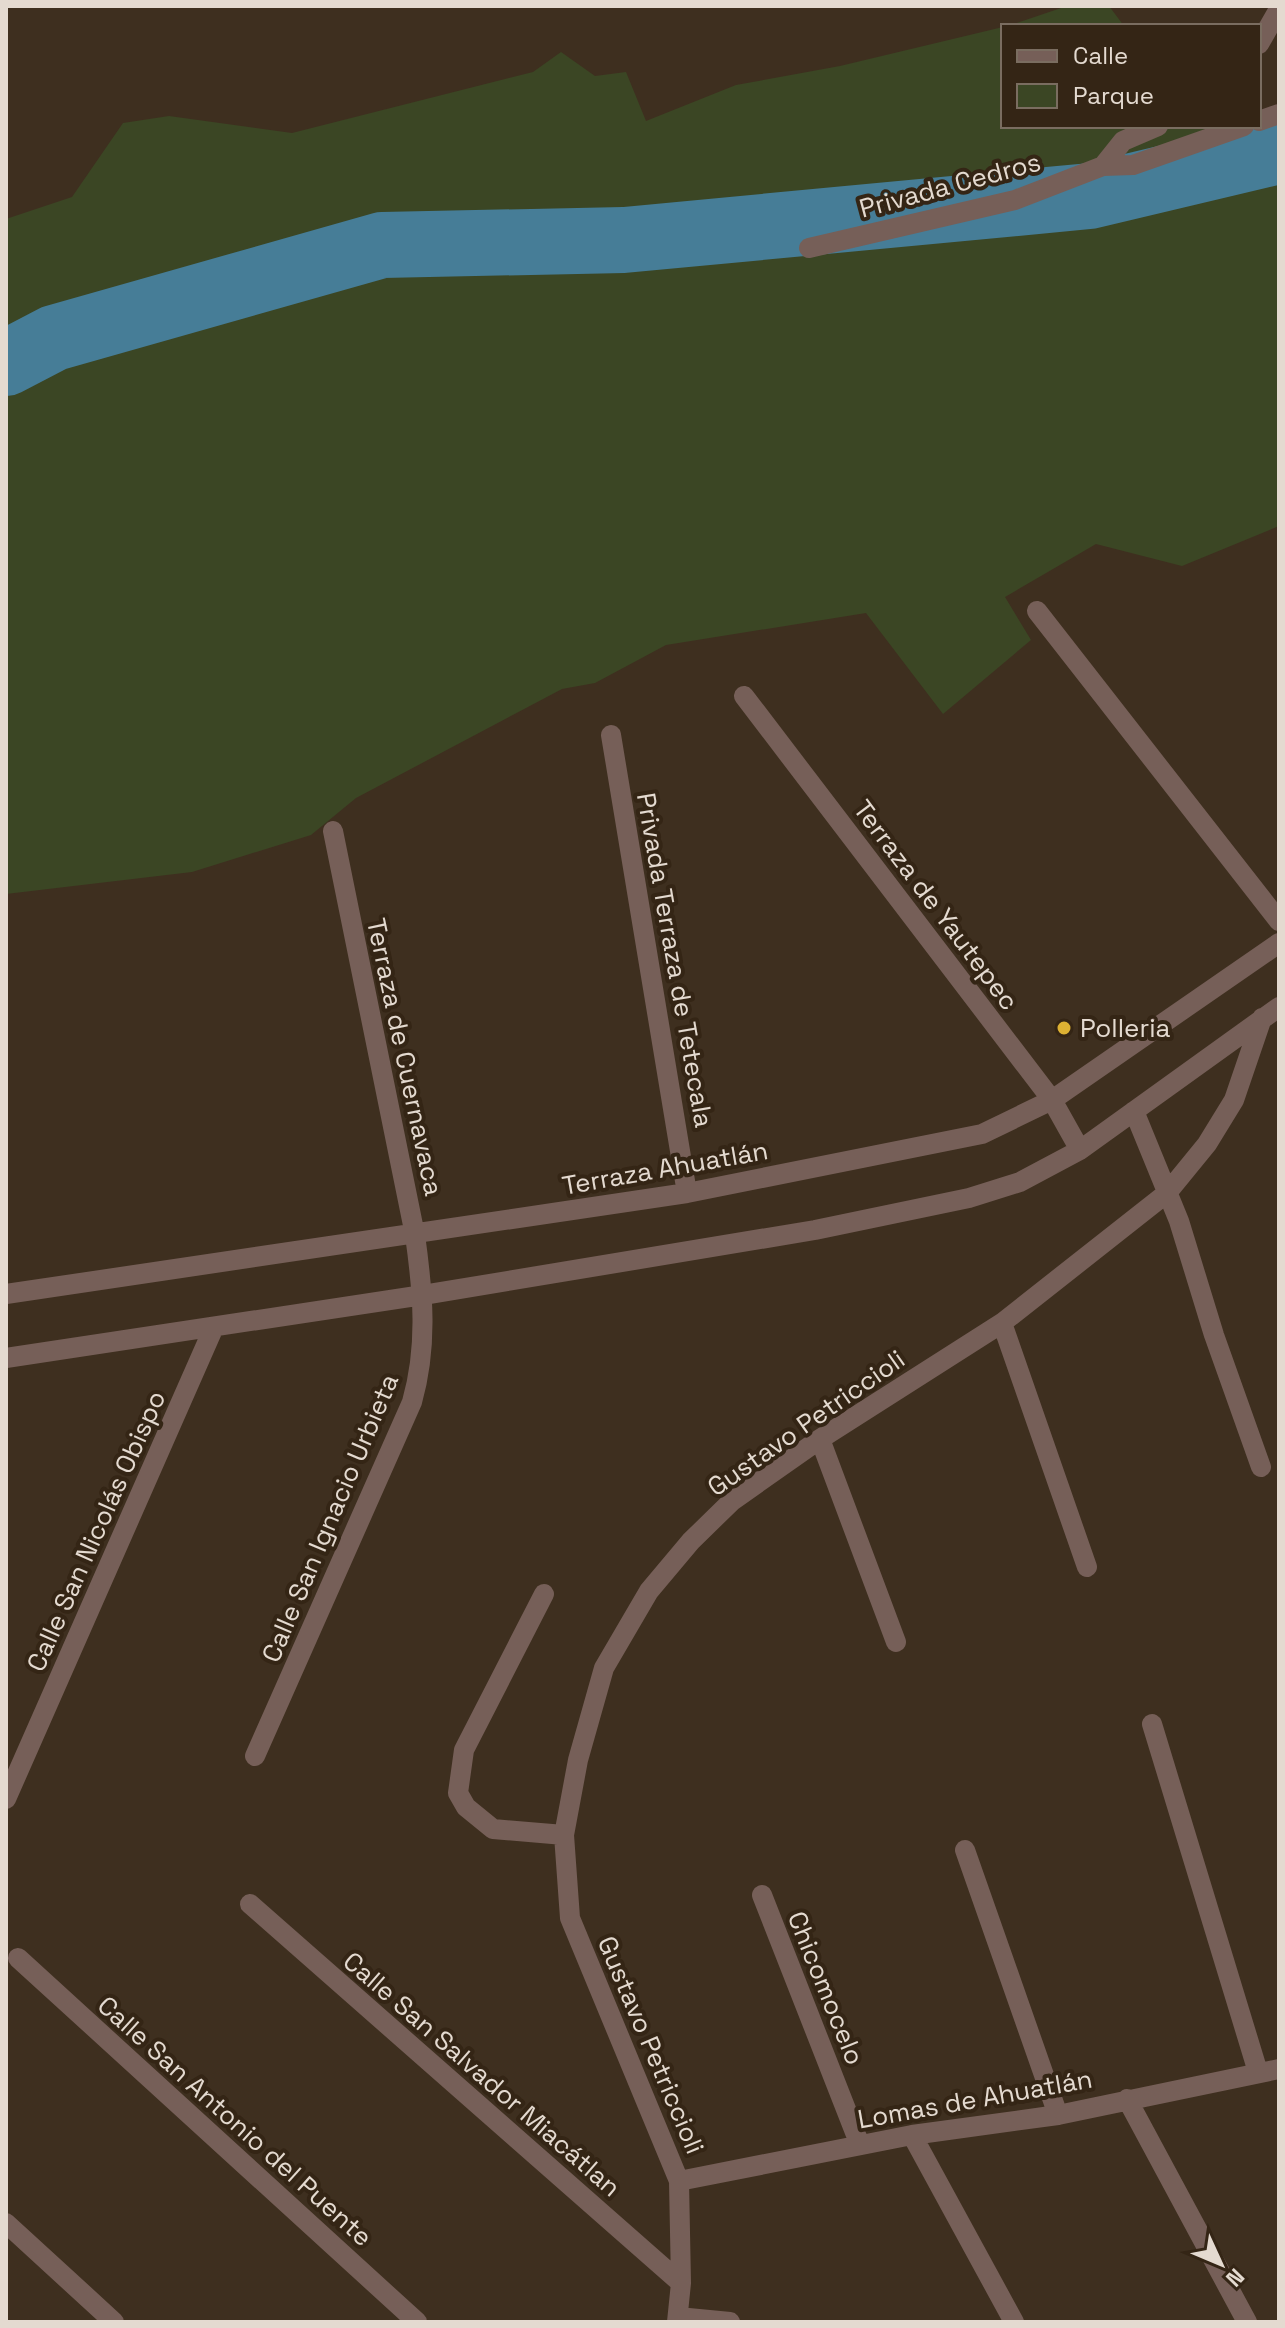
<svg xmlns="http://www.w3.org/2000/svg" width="1285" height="2328" font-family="'Space Grotesk',sans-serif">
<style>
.green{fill:#3b4624}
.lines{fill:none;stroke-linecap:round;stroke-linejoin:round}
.river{stroke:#467d97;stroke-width:66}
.minor{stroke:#765f58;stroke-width:20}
.poi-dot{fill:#ddb133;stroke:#342515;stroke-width:3}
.labels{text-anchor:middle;stroke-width:8;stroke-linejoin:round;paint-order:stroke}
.street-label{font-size:26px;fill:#e4dad0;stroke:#342515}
.poi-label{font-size:26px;fill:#e4dad0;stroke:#342515;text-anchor:start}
</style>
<rect width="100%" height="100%" fill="#3e2f1f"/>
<path class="green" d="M1067,6H1109L1124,26H1008Z
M1003,27V126H1206L1256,164L1279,168V526L1182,566L1096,544L1005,597L1031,640L943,714L866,613L666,645L595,683L562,689L356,798L311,835L192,872L6,894V219L72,197L123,123L169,116L292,133L533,72L561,52L595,76L626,72L646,121L736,85L840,66Z"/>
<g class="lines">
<path class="river" d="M6,363L54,338L382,245L624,240L1090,196L1279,151"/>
<path class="minor" d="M1259,44L1279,9
M1259,121L1279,114
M1103,166L1123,141L1158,126
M809,248L1015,200L1103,166L1133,165L1244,126
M1037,611L1279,921
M744,696L1052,1100L1080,1150
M611,735L687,1193
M1134,1111L1179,1221L1214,1335L1261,1467
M6,1294L687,1193L982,1134L1052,1100L1279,943
M1002,1323L1087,1567
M6,1358L423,1295L815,1230L969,1198L1020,1182L1080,1150L1279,1007
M820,1439L896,1642
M544,1594L464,1750L458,1793L466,1807L493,1829L564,1835
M1152,1724L1258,2072
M255,1756L412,1402C428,1346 423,1292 415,1235L333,831
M6,1799L214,1327
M965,1850L1058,2115
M762,1895L860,2145
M250,1904L681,2283
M18,1958L417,2322
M1127,2099L1247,2322
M912,2135L1014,2322
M679,2181L912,2135L1058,2115L1279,2069
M6,2223L114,2322
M678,2317L730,2322
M677,2322L681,2283L679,2181L570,1918L564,1835L578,1760L604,1668L649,1591L691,1541L732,1501L820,1439L1002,1323L1167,1193L1207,1144L1234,1100L1262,1018"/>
</g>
<circle class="poi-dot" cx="1064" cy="1028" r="8"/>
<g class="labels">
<g class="street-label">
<text transform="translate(950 185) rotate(-15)" y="9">Privada Cedros</text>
<text transform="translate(936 905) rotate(53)" y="9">Terraza de Yautepec</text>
<text transform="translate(675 960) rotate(80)" y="9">Privada Terraza de Tetecala</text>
<text transform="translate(405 1057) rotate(78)" y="9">Terraza de Cuernavaca</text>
<text transform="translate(665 1168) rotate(-10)" y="9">Terraza Ahuatlán</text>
<text transform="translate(806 1423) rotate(-35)" y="9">Gustavo Petriccioli</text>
<text transform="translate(330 1518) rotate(-67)" y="9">Calle San Ignacio Urbieta</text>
<text transform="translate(96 1531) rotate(-66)" y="9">Calle San Nicolás Obispo</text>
<text transform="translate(826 1988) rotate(68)" y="9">Chicomocelo</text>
<text transform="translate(651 2045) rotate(67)" y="9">Gustavo Petriccioli</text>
<text transform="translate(482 2074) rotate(41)" y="9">Calle San Salvador Miacátlan</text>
<text transform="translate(975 2099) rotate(-10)" y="9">Lomas de Ahuatlán</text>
<text transform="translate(235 2121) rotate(42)" y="9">Calle San Antonio del Puente</text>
</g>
<g class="poi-label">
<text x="1080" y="1037">Polleria</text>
</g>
</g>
<rect width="1285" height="2328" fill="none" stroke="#e4dad0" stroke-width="16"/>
<rect x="1001" y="24" width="260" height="104" fill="#342515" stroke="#7a6d60" stroke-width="2"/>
<rect x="1017" y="50" width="40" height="12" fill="#765f58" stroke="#7a6d60" stroke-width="2"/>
<text x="1073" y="64" font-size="24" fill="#e4dad0">Calle</text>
<rect x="1017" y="84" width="40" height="24" fill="#3b4624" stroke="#7a6d60" stroke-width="2"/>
<text x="1073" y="104" font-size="24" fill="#e4dad0">Parque</text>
<g transform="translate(1221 2264) rotate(134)" stroke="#342515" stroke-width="6" paint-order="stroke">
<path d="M0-6L14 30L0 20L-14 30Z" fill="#e4dad0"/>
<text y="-12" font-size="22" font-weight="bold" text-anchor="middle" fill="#e4dad0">N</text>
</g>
</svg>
